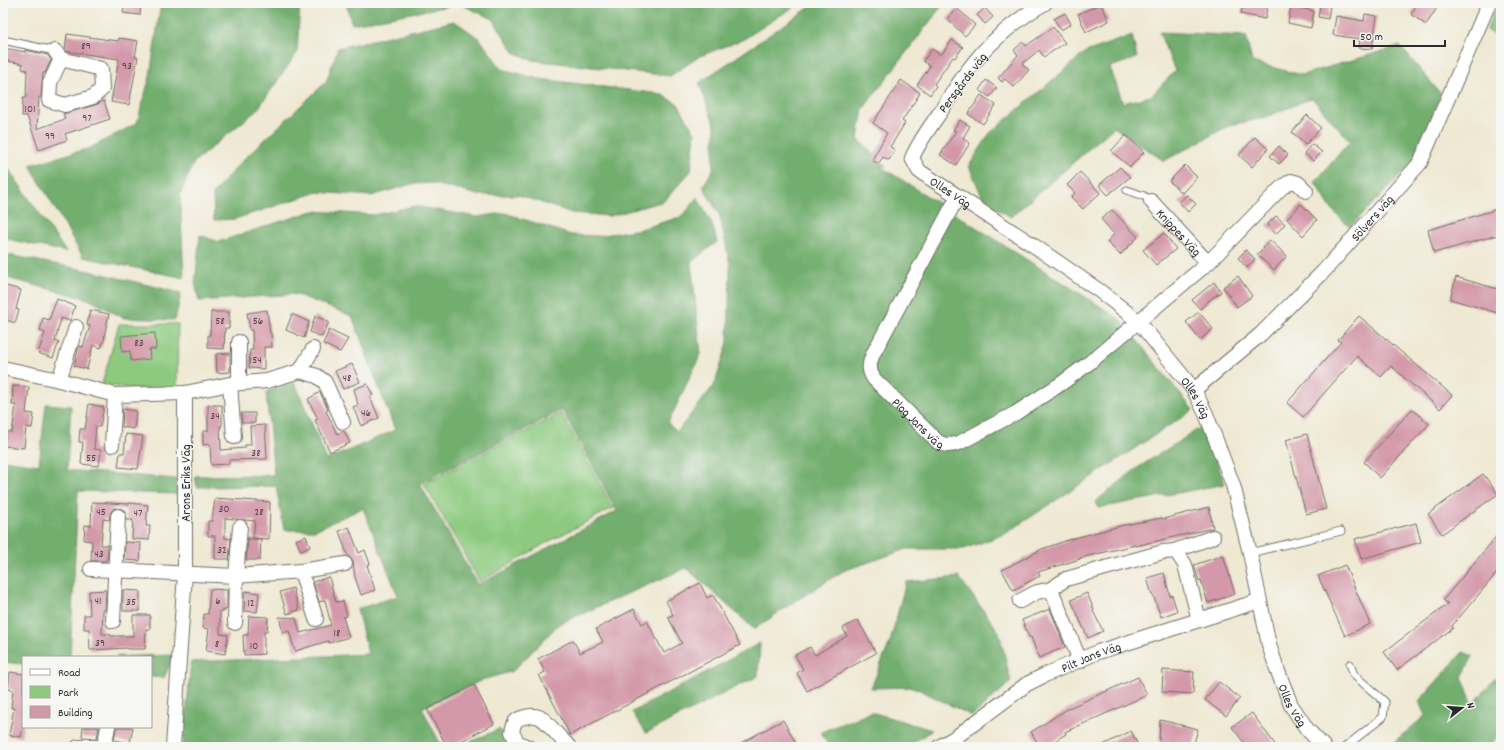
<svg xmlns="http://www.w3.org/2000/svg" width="1504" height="750" font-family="Dekko,sans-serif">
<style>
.green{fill:#8dca80;stroke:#5c7a56}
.forest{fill:#72ae6e;stroke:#4e6c4c;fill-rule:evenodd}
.building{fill:#d398a9}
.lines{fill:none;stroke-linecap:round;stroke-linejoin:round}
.service-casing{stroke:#706e66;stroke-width:9}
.minor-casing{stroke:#706e66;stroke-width:16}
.service{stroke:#fff;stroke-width:7}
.minor{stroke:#fff;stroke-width:14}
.labels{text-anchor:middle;stroke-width:3;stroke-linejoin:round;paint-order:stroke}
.number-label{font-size:11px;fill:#55464a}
.street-label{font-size:13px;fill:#2b2b2b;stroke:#f6f6f2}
</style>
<rect width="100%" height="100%" fill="#f6f6f2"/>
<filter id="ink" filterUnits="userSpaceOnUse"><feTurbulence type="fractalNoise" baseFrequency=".025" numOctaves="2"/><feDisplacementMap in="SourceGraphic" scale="8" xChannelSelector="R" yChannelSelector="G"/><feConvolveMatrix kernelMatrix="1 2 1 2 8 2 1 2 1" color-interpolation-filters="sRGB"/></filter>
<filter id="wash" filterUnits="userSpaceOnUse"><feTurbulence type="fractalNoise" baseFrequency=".012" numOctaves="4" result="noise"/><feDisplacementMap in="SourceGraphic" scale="16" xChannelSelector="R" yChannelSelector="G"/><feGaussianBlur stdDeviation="0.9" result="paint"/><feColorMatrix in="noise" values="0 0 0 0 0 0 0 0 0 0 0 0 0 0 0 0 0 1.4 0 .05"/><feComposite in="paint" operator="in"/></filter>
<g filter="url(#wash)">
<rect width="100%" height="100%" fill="#efe9d3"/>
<path class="green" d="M1497,3H1501V39L1487,30Z
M119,324H178L177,389L126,388L102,384Z
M561,413L613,508L546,543L480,582L424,484Z"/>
<path class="forest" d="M161,3H300L297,53L257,110L194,162L180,195L184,278L83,257L30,165L90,148L137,123L150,76Z
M346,3H795L792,8L744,39L700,56L670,76L532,60L514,52L493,19L460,4L352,24Z
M816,3H944L863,109L858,139L886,166H880L1120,319L1193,410L1005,534L964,549H907L843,571L794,602L754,629L686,568L559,624L513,671L482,680L422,708L441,745L434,747H400L397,744L384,747H183L191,662L368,654L357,609L398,596L363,508L315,530H284L276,486L197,487L195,476L274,475L266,392L295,383L327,460L395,430L352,316L295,294L199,301L195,283L200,235L218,242L313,211L375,215L414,206L477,217L505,213L571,235L598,236L641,229L680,217L689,209L697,197L712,224L717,242L691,262L701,354L668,423L677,432L715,384L728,342L730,265L720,216L703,186L713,170L715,126L699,83ZM562,410L617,511L478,585L420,484Z
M454,21L479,38L502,69L539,79L661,94L678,104L695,133L691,171L664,201L610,216L572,213L518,195H478L431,183L412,184L371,196L318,192L235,219L214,220L213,194L239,164L326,82L338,48Z
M1159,32L1246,36L1252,62L1302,75L1400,46L1441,94L1414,162L1350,227L1332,210L1315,182L1350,141L1312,98L1261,119L1230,125L1164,161L1114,127L1011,217L984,201L969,166L990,133L1086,52L1132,35L1137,58L1110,67L1123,103L1151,96L1175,71Z
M3,161L66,252L3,238Z
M3,254L90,271L181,293L175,320L124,318L88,299L3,277Z
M46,404L71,406L67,470L176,479L177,494L78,491L70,657H23V664L3,662V460L39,465Z
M1203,426L1225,484L1098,508L1095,502L1136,469Z
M959,577L999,632L1011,682L972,716L914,687L871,688L890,642L906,582Z
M760,643L758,676L646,733L632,712Z
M1463,652L1473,656L1462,677L1473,705L1501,671V732L1489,747H1388L1425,716L1419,701Z
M174,655L164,678L151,677V657H116Z
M871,712L932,730L907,747H829L821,732Z
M499,729L516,747H459Z"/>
<g id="blocks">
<path class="building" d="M125,3H141L140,15L123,13Z
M1243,3H1268L1265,19L1241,14Z
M1418,3H1440L1426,25L1411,14Z
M1101,4L1109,21L1086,32L1078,14Z
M1320,5L1330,6L1328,19L1318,17Z
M1291,6L1314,11L1311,28L1288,23Z
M957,8L975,25L965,36L947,19Z
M985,8L993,17L985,24L977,15Z
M1065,13L1071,24L1061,30L1054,19Z
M1365,14L1377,16L1372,49L1359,48L1360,39L1333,35L1336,16L1364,21Z
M1053,27L1065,43L1044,57L1039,50L1022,64L1029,70L1014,87L1005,79L1002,82L998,78L1018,55L1014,50L1023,42L1026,46Z
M67,34L118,41L119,38L138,41L135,57H138L129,105L111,102L119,59L65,51Z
M952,40L963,47L955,58L953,57L934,84L936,86L930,95L917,85L930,66L923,61L932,49L941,55Z
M3,48L25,52V50L48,55L51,60L45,73H43L41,97H39L37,129L65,119L63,114L95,105L104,101L110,119L65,134L67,140L39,150L27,116H22L23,98H26L27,70L22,69L23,64L3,60Z
M901,80L920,93L902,121L905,123L890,147L895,150L889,160L883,157L878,164L872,160L887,133L873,123Z
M986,80L997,88L990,97L979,90Z
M981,95L996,105L983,124L968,114Z
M1307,115L1321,128L1305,145L1292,132Z
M960,120L970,126L963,138L970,143L956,165L940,155L956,131L953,130Z
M1126,135L1144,152L1130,167L1111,151Z
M1255,137L1268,149L1252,167L1239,155Z
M1312,144L1322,152L1313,161L1304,153Z
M1279,146L1288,155L1279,164L1270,156Z
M1185,165L1197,177L1182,193L1169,181Z
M1120,167L1130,177L1108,195L1099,185Z
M1080,172L1100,193L1083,209L1071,197L1075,193L1067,185Z
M1187,195L1196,204L1188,212L1179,202Z
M1301,204L1317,220L1303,236L1287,219Z
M1501,208V234L1434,253L1428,230Z
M1112,210L1138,237L1120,255L1107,242L1114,234L1101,219Z
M1276,216L1285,224L1276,234L1267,225Z
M1164,233L1176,249L1156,265L1143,250Z
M1270,240L1287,256L1274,270L1257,255Z
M1246,250L1255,259L1247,268L1238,258Z
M1238,276L1252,296L1237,307L1223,287Z
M1456,277L1501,290V314L1450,299Z
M1214,282L1221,292L1208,301V302L1200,309L1192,300Z
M3,285L21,290L16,309L19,310L15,323L3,319Z
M57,299L75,306L70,321L61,318L55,341L59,342L53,358L38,353L45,333L40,331L43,318L49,320Z
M90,310L109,314L104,337H105L101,348L93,345L87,369L74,366L79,346L83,347L90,326L87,325Z
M267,310L270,333H271L272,347H264V369L249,368L250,350H253L252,330H250L247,313Z
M211,312H229V328H225L224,349L208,348V335H210Z
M1199,312L1213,329L1200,340L1186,322Z
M292,314L309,322L304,338L286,330Z
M315,316L329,322L322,337L310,332Z
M1359,316L1452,395L1440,409L1391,366L1381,377L1357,356L1303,417L1287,403L1341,342L1338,340Z
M329,330L348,339L340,352L323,344Z
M155,333L156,349H149L150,359L131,361L130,351L122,352L121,336Z
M230,353V372L217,373L216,354Z
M352,364L360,382L343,389L335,371Z
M367,384L373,395L370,397L379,418L361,426L353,407L358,405L354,389Z
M13,386L29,387L26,413L34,414L32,428L26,427L24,448L4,446L6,432H12L16,405H12Z
M320,392L328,410L326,411L337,434L344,431L350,443L330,452L315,420L318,419L308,399Z
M89,404L104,407L100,427L96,426L94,449L101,450L99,466L81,464L83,442H79L80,429H85Z
M208,405H222V426H220L221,450L245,448V445H251L250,426L265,425L267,459L229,460V464L211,465L210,444L203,445V431H208Z
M123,409L136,411L134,429L122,427Z
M1412,409L1429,424L1380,478L1364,462Z
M241,413H255V423H242Z
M126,434L143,436L138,469L118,467L120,453H124Z
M1307,434L1326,509L1306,514L1286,440Z
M1483,474L1498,494L1442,534L1428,514Z
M215,498L270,502L269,539L253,538L255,521L225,518V538L231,539L229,559H215V536H208V521H212Z
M92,502L129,504V503L148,505L146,526H150L149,540L132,539L133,520H126V512L122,509L114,508L111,512L109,520L103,519L101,545H108L107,560H106L105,561H91L92,541L84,540L85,525L91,526Z
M1209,507L1213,528L1135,546V545L1080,558V559L1038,572L1040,576L1013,590L1002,570L1042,549L1071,539L1124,525L1162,518L1163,519Z
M1416,523L1421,542L1361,559L1355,539Z
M349,527L359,553L365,550L370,564L367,565L375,590L361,595L355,577L353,562L347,554L339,531Z
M1501,531V568L1452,626L1453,628L1397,670L1384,652L1448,604L1443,600Z
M306,536L310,547L301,551L296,540Z
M248,539H261L260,560H246Z
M125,542L141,543L140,561L124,560Z
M1223,555L1235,594L1208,603L1201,580L1199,581L1194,565Z
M1345,565L1370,624L1345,636L1318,576Z
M1164,573L1170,596L1172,595L1177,611L1161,617L1153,595H1152L1147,578Z
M329,577L336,602L343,601L347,616L343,617L349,637L329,643L328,641L295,651L289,631L283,633L279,617L296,618L300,633L331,625L325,600L319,602L313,582Z
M700,583L707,598L713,595L740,645L570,735L539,675L545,672L538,659L573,640L580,653L603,642L596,629L634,609L642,624L647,621L664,653L682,643L668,617L673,615L666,601Z
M293,588L299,610L287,614L280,592Z
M210,589L227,590V609H225V611H220V634L228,635L225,654L206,651L209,629L203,628L204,614H208Z
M106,590L105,610H103L102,634H110V636H133V615H150V629H146L145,649H127V648L90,650L89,629H84V615H90L89,591Z
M123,590L140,591V611H123Z
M245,591L259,593L257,612L244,611Z
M1087,593L1094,610L1093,611L1103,631L1088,638L1071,600Z
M1050,609L1065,647L1039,658L1031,637H1029L1022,620Z
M249,616L268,617L267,632H264V654L244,655L243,635H248Z
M858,620L876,653L807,691L797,673L803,669L795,655L810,647L815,655L847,636L843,628Z
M1163,670L1194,672L1193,694L1162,692Z
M10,672L23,674V726L21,737L9,735L14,708H11L13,690L8,689Z
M1138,677L1147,695L1065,732L1066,734L1045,747H1040L1031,732L1069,708Z
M1219,682L1240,698L1226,716L1205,700Z
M474,685L494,724L450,747H447L427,709Z
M1252,713L1277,747H1247L1232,727Z
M783,720L798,747H734Z
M1160,720L1198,729L1193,747H1183L1159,741Z
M83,727H99L97,738L82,737Z
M116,727H133L130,743L114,740Z
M1131,731L1139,747H1099Z"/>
</g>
</g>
<g filter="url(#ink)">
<use href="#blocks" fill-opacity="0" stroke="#706e66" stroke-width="1"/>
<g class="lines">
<g class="service-casing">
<path id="service" d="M3,40L55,51
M1127,190L1144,196L1151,201
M1250,553L1341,531
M1345,747L1383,717L1385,702L1354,675L1350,664"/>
</g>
<g class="minor-casing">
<g id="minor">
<path id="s1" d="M1045,3C1023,15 993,39 977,59C963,75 951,95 939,114C929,128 919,142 912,158L919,171L1033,245L1101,292L1138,321L1194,390L1206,414L1233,485L1250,553L1269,645L1277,669L1291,705L1307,729L1324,747"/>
<path d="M55,51L61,59L101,69L102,89L93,97L65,105L49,100L50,83L61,59"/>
<path id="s2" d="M958,196L873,354C869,364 868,370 874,379L938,442C945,446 951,446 959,443L1016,413L1062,383L1089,363L1208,263L1281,188L1291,181L1298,183L1306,191"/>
<path id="s3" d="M1151,201L1208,263"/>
<path d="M239,342V383"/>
<path d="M3,368L59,380L115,395L185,393L230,384L267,381L300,371L317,376L325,382L343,422"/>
<path d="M300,371L313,349"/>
<path d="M59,380L76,327"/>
<path d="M230,384L234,437"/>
<path id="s4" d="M1194,390L1261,334L1323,272L1420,163L1489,3"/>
<path d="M112,445L115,395"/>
<path d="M1174,551L1213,537"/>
<path d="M91,569L236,576L301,571L316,619"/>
<path d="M301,571L345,564"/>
<path d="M1020,601L1037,592L1051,589"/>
<path d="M113,621L118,516"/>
<path d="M235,623L236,576L240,527"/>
<path d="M1080,661L1051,589L1066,579L1163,552L1176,551L1185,565L1199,620"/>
<path d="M78,747H107"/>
<path d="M104,747L108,727"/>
<path d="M173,747L185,574V393"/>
<path d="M528,747L517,742L512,732C514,722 515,719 525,717C542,712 546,723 556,733C560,738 565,742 569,747"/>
<path id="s5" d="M939,747L956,737L1027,684L1045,675L1098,652L1259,601"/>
</g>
</g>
<use href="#service" class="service"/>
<use href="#minor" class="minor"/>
</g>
</g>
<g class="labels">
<g class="number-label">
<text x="86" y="49">89</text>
<text x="127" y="69">93</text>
<text x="30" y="112">101</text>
<text x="87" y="121">97</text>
<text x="50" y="139">99</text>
<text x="220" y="324">58</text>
<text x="258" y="324">56</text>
<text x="139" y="346">83</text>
<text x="257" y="363">54</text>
<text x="347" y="381">48</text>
<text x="366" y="416">46</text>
<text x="215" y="419">34</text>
<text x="256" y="456">38</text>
<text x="91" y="461">55</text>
<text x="224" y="512">30</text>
<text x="101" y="515">45</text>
<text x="259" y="515">28</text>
<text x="138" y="516">47</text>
<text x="222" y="553">32</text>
<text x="99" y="557">43</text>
<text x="98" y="604">41</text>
<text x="218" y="604">6</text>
<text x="131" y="605">35</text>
<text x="251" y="606">12</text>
<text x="337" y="636">18</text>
<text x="100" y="646">39</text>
<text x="217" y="647">8</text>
<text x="254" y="649">10</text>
</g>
<g class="street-label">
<text transform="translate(962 82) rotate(-53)" y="5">Persgårds väg</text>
<text dy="5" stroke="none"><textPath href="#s1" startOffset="260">Olles Väg</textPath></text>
<text dy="5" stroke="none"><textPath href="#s4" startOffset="248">Sölvers väg</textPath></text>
<text dy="5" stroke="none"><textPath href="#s3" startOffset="42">Knippes Väg</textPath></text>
<text dy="5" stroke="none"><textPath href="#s1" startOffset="584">Olles Väg</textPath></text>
<text dy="5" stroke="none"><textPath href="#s2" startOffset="268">Plog Jans väg</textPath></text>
<text transform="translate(185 483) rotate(-90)" y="5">Arons Eriks Väg</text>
<text dy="5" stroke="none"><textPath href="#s5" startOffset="178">Pilt Jans Väg</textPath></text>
<text dy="5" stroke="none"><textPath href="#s1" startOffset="908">Olles Väg</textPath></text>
</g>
</g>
<rect width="1504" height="750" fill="none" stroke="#f6f6f2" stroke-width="16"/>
<rect x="22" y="656" width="130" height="72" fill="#f6f6f2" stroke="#a5a5a2"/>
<rect x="30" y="669" width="20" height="6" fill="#ffffff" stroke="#a5a5a2"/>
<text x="58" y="676" font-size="12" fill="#2b2b2b">Road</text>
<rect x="30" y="686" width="20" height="12" fill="#8dca80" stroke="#a5a5a2"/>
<text x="58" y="696" font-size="12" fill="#2b2b2b">Park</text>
<rect x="30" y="706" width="20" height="12" fill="#d398a9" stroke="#a5a5a2"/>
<text x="58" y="716" font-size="12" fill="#2b2b2b">Building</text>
<g transform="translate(1462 708) rotate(73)" stroke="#f6f6f2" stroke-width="3" paint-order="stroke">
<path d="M0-3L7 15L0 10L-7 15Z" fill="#2b2b2b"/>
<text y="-6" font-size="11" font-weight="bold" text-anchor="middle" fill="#2b2b2b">N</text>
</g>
<path d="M1354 40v6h91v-6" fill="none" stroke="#2b2b2b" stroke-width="2"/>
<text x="1360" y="40" font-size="12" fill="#2b2b2b" stroke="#f6f6f2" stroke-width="3" paint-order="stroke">50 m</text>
</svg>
